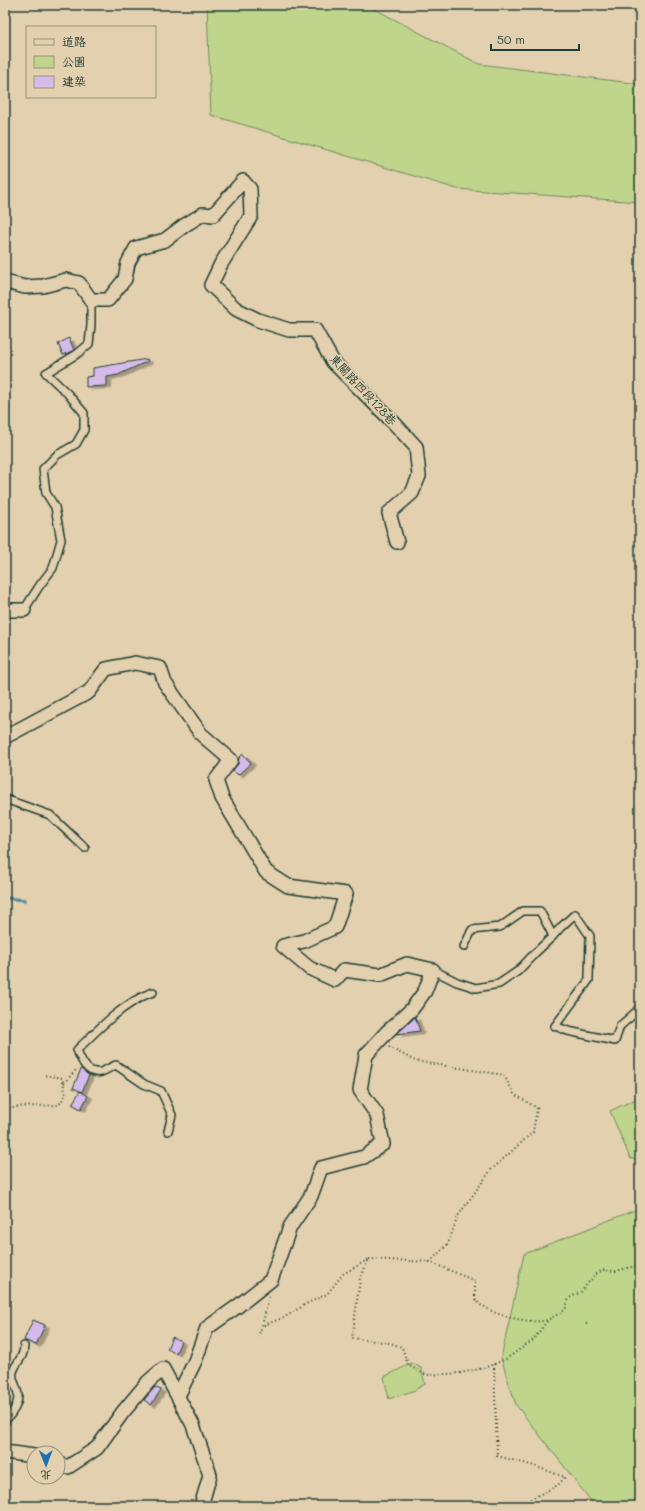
<svg xmlns="http://www.w3.org/2000/svg" width="645" height="1511" font-family="Mali,'LXGW WenKai TC',sans-serif">
<style>
.green{fill:#bfd58b;stroke:#6f8960}
.lines{fill:none;stroke-linecap:round;stroke-linejoin:round}
.stream{stroke:#5c929e;stroke-width:3.5}
.building{fill:#d4bbeb;stroke:#1f3d34;filter:url(#shadow)}
.lane-casing{stroke:#1f3d34;stroke-width:10}
.street-casing{stroke:#1f3d34;stroke-width:16}
.path{stroke:#1f3d34;stroke-width:2;stroke-dasharray:1 3;stroke-linecap:butt}
.lane{stroke:#e3d0ae;stroke-width:7}
.street{stroke:#e3d0ae;stroke-width:13}
.labels{text-anchor:middle;stroke-width:3.5;stroke-linejoin:round;paint-order:stroke}
.street-label{font-size:12px;fill:#1f3d34;stroke:#e3d0ae}
</style>
<defs>
<filter id="shadow"><feDropShadow dx="4.5" dy="2.5" stdDeviation="0" flood-color="#0004"/></filter>
</defs>
<rect width="100%" height="100%" fill="#e3d0ae"/>
<filter id="ink" filterUnits="userSpaceOnUse"><feTurbulence type="fractalNoise" baseFrequency=".025" numOctaves="2"/><feDisplacementMap in="SourceGraphic" scale="8" xChannelSelector="R" yChannelSelector="G"/><feConvolveMatrix kernelMatrix="1 2 1 2 8 2 1 2 1" color-interpolation-filters="sRGB"/></filter>
<g filter="url(#ink)">
<path class="green" d="M207,5H367L479,64L640,84V202L457,189L211,115Z
M640,1097V1162L630,1158L610,1111Z
M640,1208V1506H595L516,1405L501,1358L524,1254Z
M412,1363L421,1368L425,1384L415,1390L389,1399L384,1377Z"/>
<g class="lines">
<path class="stream" d="M5,898L25,900"/>
</g>
<path class="building" d="M69,338L74,350L63,355L58,344Z
M147,359L148,361L118,375L107,377V386L86,387V377L93,376V368Z
M243,754L251,763L238,775L233,770L238,764L239,758Z
M415,1017L420,1031L397,1034Z
M81,1069L89,1075L82,1092L73,1088Z
M80,1091L88,1096L81,1109L72,1104Z
M33,1320L45,1325L36,1345L24,1340Z
M172,1337L181,1341L176,1353L167,1349Z
M155,1387L161,1390L151,1405L144,1400Z"/>
<g class="lines">
<g class="lane-casing">
<path id="lane" d="M24,610L40,585L53,568L61,540L55,507L46,493L43,469L57,455L76,444L84,430V413L68,394L46,373L77,354L89,344L91,325V300
M5,799L50,815L85,848
M464,947L472,930L500,927L523,911H540L553,936
M433,970L457,982L476,988L499,984L518,971L534,954L553,936L561,927L575,914L590,936L589,980L555,1026L568,1031L615,1041L620,1026L636,1012L640,1006
M153,992C126,1001 98,1029 77,1050C81,1060 87,1075 101,1072C106,1070 111,1067 116,1065L144,1084L161,1091L172,1115L168,1131
M5,1421C12,1414 19,1405 18,1394C17,1386 11,1380 13,1372C16,1361 24,1359 24,1346"/>
</g>
<g class="street-casing">
<path id="street" d="M5,282L25,287L43,286L66,280L79,283L91,300H108L125,279L128,263L136,248L165,240L185,225L203,214L213,215L243,181L250,189L251,216L221,264L211,285L236,309L258,320L289,330H315L333,362L395,424L416,447L419,476L412,493L389,513L397,542
M5,610H24
M5,737L89,692L106,669L135,663L160,668L165,683L201,734L231,760L216,780L222,798L266,872L288,886L346,894L335,927L304,941L283,946L309,968L335,980L344,970L380,975L407,964L433,970L425,991L412,1009L387,1032L366,1055L360,1090L377,1115L383,1144L364,1157L321,1168L311,1196L290,1227L271,1280L238,1306L207,1328L195,1361L178,1396
M5,1452L34,1456
M58,1464L68,1467L97,1448L123,1412L149,1381L163,1369L193,1425L210,1475L201,1506"/>
</g>
<path class="path" d="M389,1047L415,1061L504,1075L514,1094L537,1108L533,1132L491,1170L458,1216L448,1244L430,1262
M64,1083L77,1069
M5,1110L17,1107L59,1105L66,1094L62,1078L43,1075
M369,1259L430,1262L475,1281V1298L480,1305C487,1307 490,1311 496,1313C509,1318 536,1324 547,1320
M269,1297L262,1326L285,1317L306,1304L327,1294L343,1274L369,1259L360,1279L352,1338L390,1343L402,1347L408,1365L426,1375L460,1373L484,1368L506,1359L532,1341L548,1320L565,1310L569,1298L581,1292L587,1284L596,1274L603,1270L616,1271L640,1265
M586,1324L589,1323
M258,1337L262,1326
M5,1362L9,1358
M494,1364L497,1456L531,1465L565,1477L558,1485L527,1501L524,1506"/>
<use href="#lane" class="lane"/>
<use href="#street" class="street"/>
</g>
</g>
<g class="labels">
<g class="street-label">
<text transform="translate(363 390) rotate(47)" y="4">東關路四段128巷</text>
</g>
</g>
<rect width="645" height="1511" fill="none" stroke="#e3d0ae" stroke-width="20"/>
<rect x="10" y="10" width="625" height="1491" fill="none" stroke="#1f3d34" stroke-width="1.5" filter="url(#ink)"/>
<rect x="26" y="26" width="130" height="72" fill="#e3d0ae" stroke="#95957d"/>
<rect x="34" y="39" width="20" height="6" fill="#e3d0ae" stroke="#95957d"/>
<text x="62" y="46" font-size="12" fill="#1f3d34">道路</text>
<rect x="34" y="56" width="20" height="12" fill="#bfd58b" stroke="#95957d"/>
<text x="62" y="66" font-size="12" fill="#1f3d34">公園</text>
<rect x="34" y="76" width="20" height="12" fill="#d4bbeb" stroke="#95957d"/>
<text x="62" y="86" font-size="12" fill="#1f3d34">建築</text>
<g transform="translate(46 1465) rotate(179)"><circle r="19" fill="#e3d0ae" stroke="#95957d"/>
<path d="M0-3L7 15L0 10L-7 15Z" fill="#1f6fb2"/>
<text y="-6" font-size="11" font-weight="bold" text-anchor="middle" fill="#1f3d34">北</text>
</g>
<path d="M491 44v6h88v-6" fill="none" stroke="#1f3d34" stroke-width="2"/>
<text x="497" y="44" font-size="12" fill="#1f3d34" stroke="#e3d0ae" stroke-width="3" paint-order="stroke">50 m</text>
</svg>
